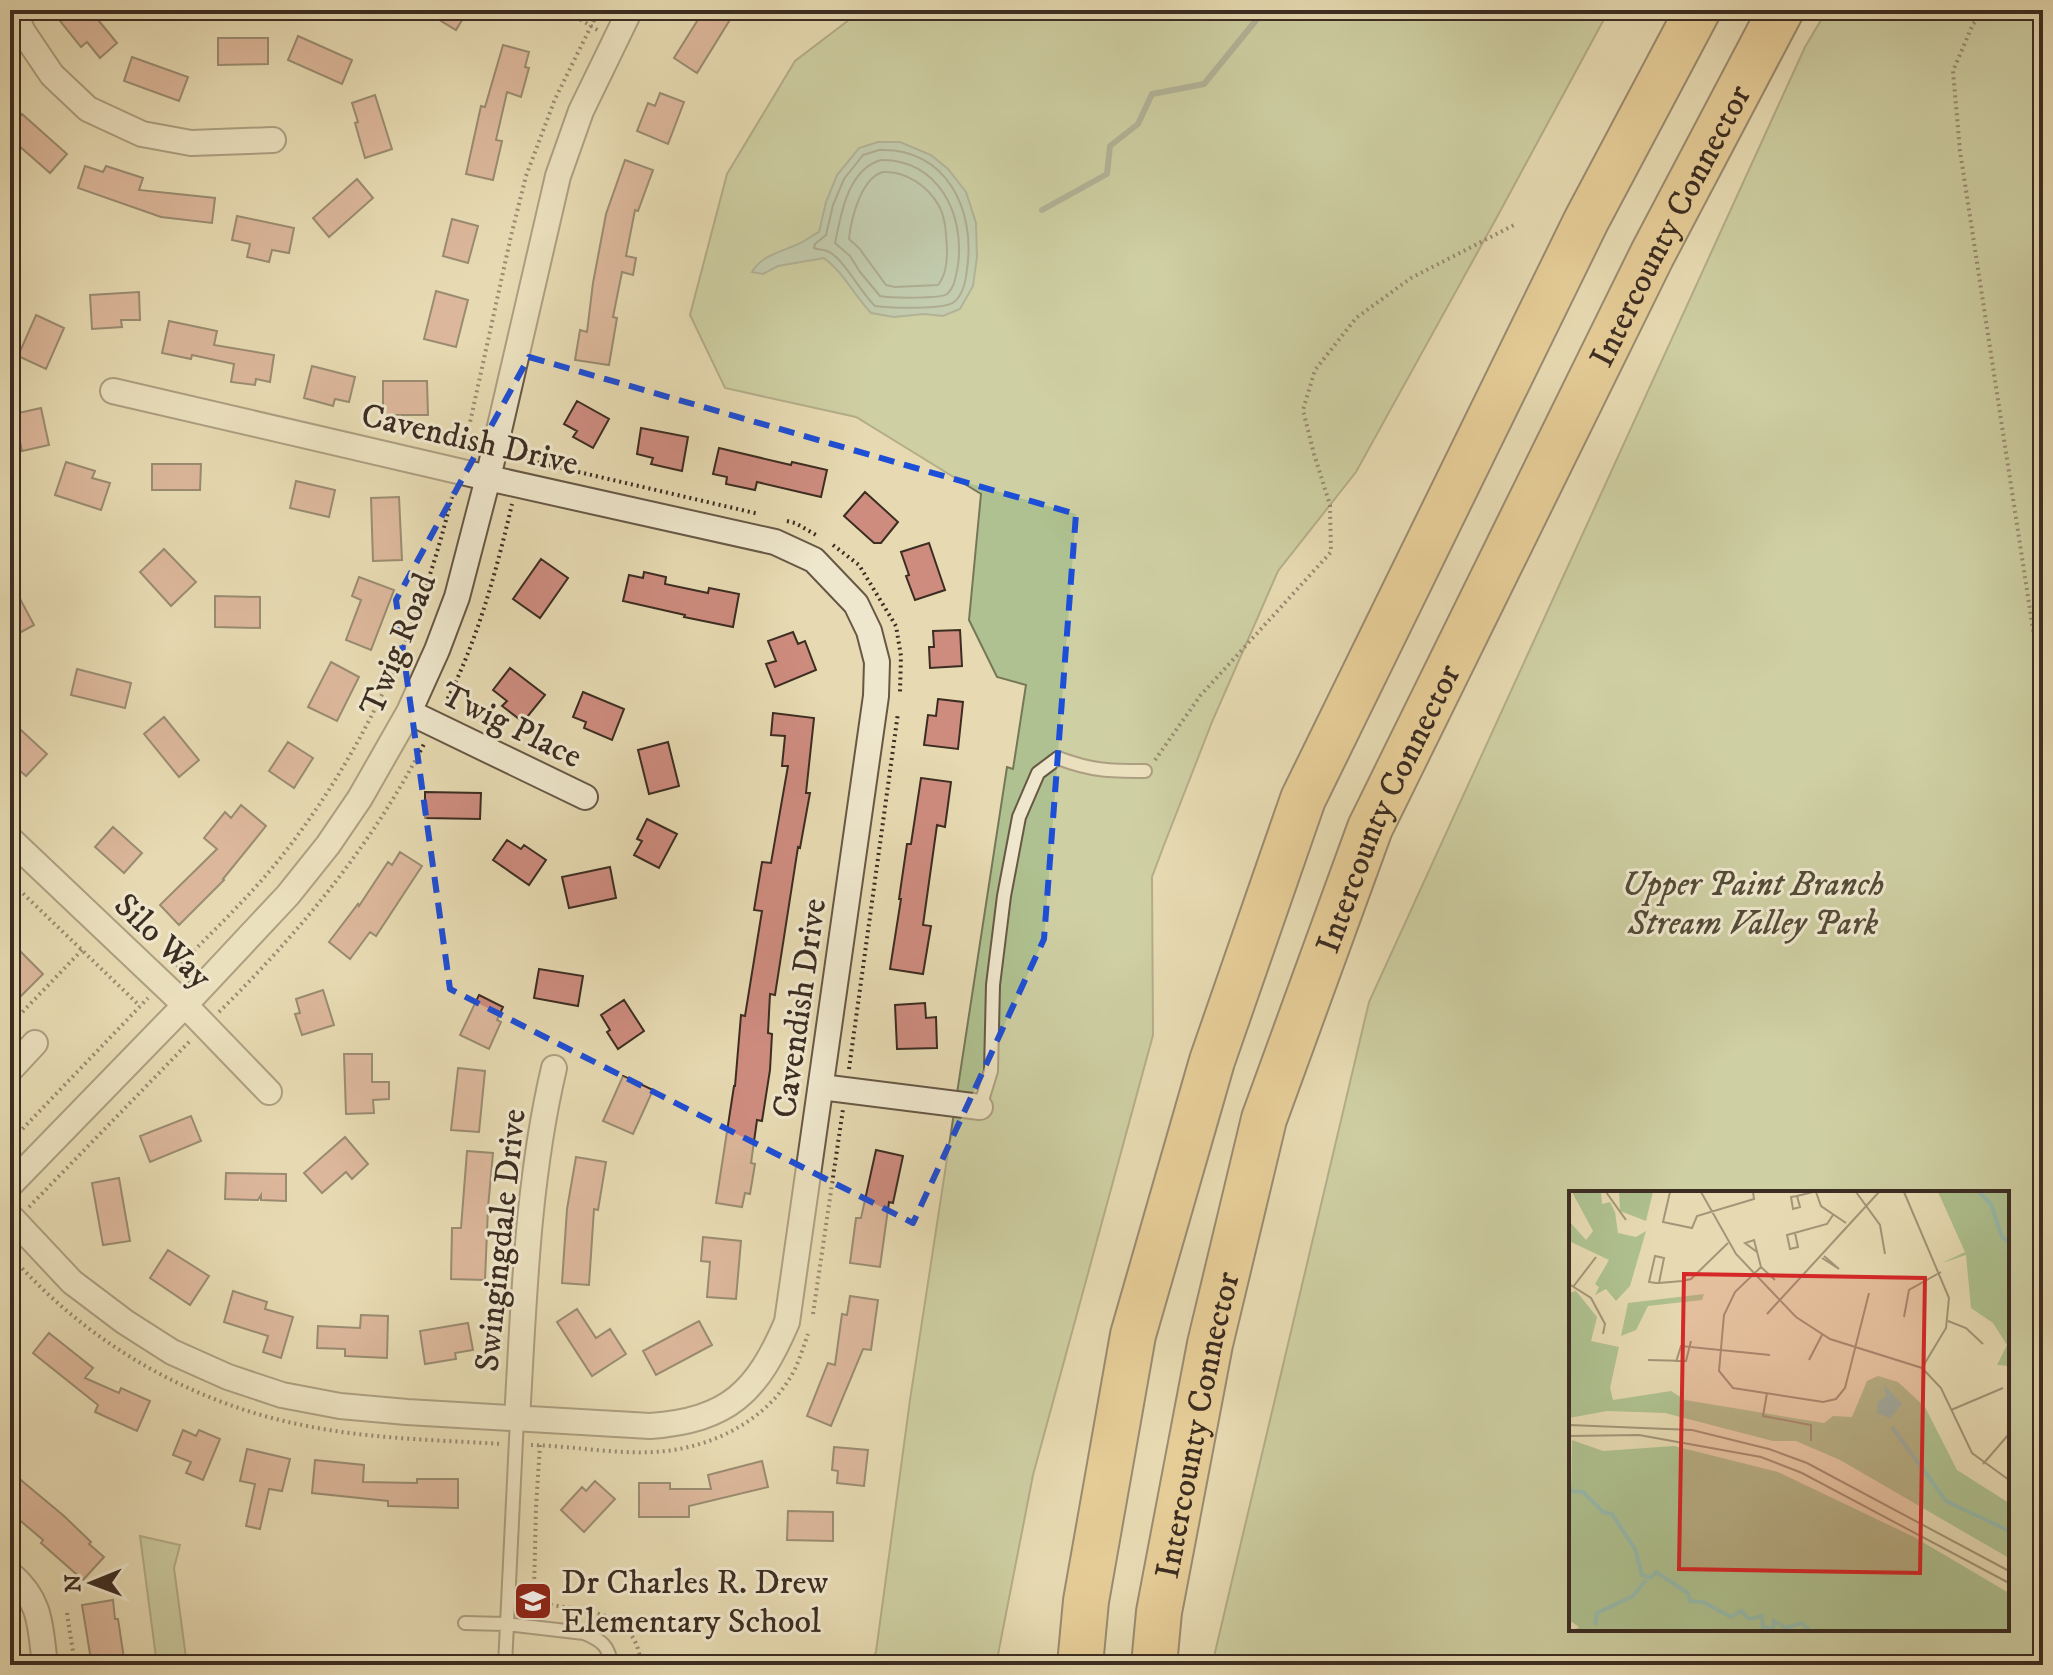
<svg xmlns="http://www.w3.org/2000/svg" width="2053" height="1675" font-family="'IM FELL DW Pica',serif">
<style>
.green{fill:#afc190;stroke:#767759;stroke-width:2;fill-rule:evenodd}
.water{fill:#97bbac;stroke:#738275;stroke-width:2}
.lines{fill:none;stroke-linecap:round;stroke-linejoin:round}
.shore{stroke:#6a7467;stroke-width:2}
.stream{stroke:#738275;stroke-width:6}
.building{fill:#ce8c7f;stroke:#3c2d22;stroke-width:2}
.lane-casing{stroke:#675846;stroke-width:16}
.street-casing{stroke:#675846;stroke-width:28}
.highway-casing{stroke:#3c2d22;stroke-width:48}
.path{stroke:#3c2d22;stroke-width:4;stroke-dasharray:2 4;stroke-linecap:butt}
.lane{stroke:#efe7cd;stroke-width:12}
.street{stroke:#efe7cd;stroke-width:24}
.highway{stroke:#e4bd79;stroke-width:44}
.marked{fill:none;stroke:#1d4ed8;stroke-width:6;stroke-dasharray:16 10;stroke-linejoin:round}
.labels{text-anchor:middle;stroke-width:6;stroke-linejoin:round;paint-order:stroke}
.street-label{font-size:34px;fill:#3c2d22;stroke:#efe7cd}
.park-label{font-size:34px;font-style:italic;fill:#534b38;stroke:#efe7cd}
.poi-label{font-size:34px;fill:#3c2d22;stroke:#efe7cd;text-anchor:start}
.inset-river{fill:none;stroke:#97bbac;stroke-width:4}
.inset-road{fill:none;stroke:#a39578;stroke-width:2}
.view{fill:#d62828;fill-opacity:0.15;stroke:#d62828;stroke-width:4}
.inset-edge{fill:none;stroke:#3c2d22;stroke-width:4}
</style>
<rect width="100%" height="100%" fill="#e7dab2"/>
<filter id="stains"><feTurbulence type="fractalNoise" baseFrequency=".0025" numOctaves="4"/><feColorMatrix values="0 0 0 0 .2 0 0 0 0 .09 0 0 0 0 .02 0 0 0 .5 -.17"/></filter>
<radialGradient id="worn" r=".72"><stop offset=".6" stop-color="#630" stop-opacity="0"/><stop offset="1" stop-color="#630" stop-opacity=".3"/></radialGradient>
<path class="green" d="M862,10H1609L1497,217L1356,472L1278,571L1212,722L1164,845L1152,877L1153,1035L1033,1475L996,1665H868L876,1652L910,1400L1007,767L1013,769L1026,685L997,677L969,620L981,494L856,417L725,388L690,315L727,174L795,61Z
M1827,10H2043V1665H1212L1369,1002L1805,47ZM2007,1193V1629H1571V1193Z
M140,1536L180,1545L174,1568L187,1665H157Z"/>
<path class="water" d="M878,142H900L931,155L948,169L966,192L976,223L977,257L973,286L960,309L943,316L924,314L894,317L871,313C854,295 843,272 824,258L778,266L763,274L752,272C761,256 780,252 796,245C804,242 811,236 819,232L826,202L837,175L859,148Z"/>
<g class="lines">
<path class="shore" d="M879,150C946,147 976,210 967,269C966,280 963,295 954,302C944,310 888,308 875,306C861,293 842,256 827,251C823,249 818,250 814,248L815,244L826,235L833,205L844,179L863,155Z
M881,160C938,159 965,214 958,265C956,275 955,287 947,294C941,299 890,298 880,296L860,272L850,256L835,243C841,214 848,169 881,160Z
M883,172C906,171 928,186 939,206C946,219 946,235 947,249C947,262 946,275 938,285L895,287L886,285L859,248L849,239C851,219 861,178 883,172Z"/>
<path class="stream" d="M1042,210L1107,174L1110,146L1138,124L1152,94L1204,84L1262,13L1272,10"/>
</g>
<path class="building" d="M65,10H90L117,43L100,58L87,42L81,47L57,17Z
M423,10H468L456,30Z
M704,10H736L697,73L674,58Z
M298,36L352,60L342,84L288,60Z
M218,38H268V64L218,65Z
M503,45L529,52L525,67L529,68L521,97L507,92L496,140L502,141L493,180L466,174L481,106L485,107Z
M132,57L188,77L179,101L124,81Z
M660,93L684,102L668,144L637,131L648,103L655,106Z
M375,95L392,149L365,158L355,123L358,122L352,103Z
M22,114L67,154L50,173L10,138V128Z
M625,160L653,170L638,211L635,210L626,256L636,258L633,275L622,272L613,317L617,318L609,365L575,360L580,330L587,332L593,283L606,214Z
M85,166L103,172L106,166L143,178L139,190L215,198L212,223L161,217L78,188Z
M357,179L373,198L329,237L313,218Z
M237,216L294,228L289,253L272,250L269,262L247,257L250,244L232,240Z
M452,219L478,226L468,263L443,256Z
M436,291L468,300L456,347L424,339Z
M139,292L140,320H121L122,327L92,329L90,295Z
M36,315L64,328L46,369L18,356Z
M169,321L217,331L214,345L274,355L270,382L256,379L255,385L231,382L234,364L192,355L191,359L162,353Z
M312,366L355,377L349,402L335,399L333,406L304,398Z
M383,381H427L428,415H383Z
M577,401L609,419L593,448L573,437L577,431L564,424Z
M41,408L49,445L22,451L14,414Z
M641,428L688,437L682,471L651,464L653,458L637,454Z
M719,448L791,465L792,462L827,470L821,497L757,482L755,490L726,484L727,477L713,474Z
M66,462L95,471L92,478L110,483L101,510L55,495Z
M152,464H201L200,490H152Z
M296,481L335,490L329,517L290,508Z
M865,492L898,522L881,543H874L844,516Z
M399,497L402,560L373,561L371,498Z
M929,543L945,590L915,600L906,576L909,575L901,552Z
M164,549L196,582L171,606L140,572Z
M541,559L568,578L540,618L513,599Z
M644,572L666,577L665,584L708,593L709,588L739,594L733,627L684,617L685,615L623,601L629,575L643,578Z
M359,577L394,590L371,650L346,640L361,600L352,596Z
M10,580L34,625L10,638Z
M215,596L260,597V628L215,627Z
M960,630L962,666L930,668L929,647H934L933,631Z
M793,632L798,644L805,641L816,670L775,687L766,664L776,661L768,641Z
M331,662L359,677L337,721L308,707Z
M510,668L545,695L523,722L502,706L507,701L493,690Z
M77,669L131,683L125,708L71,695Z
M583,692L624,709L612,740L584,728L586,722L573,717Z
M938,699L963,702L958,749L924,745L928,715L936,716Z
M773,713L814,718L806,793H810L800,848L798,847L775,995L770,994L768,1033L772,1034L770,1070L762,1121L757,1120L751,1163L755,1164L750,1194L745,1193L742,1207L716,1203L734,1086H735L741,1015L745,1016L762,911L754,910L762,862L771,863L788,766H782L785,736L771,735Z
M164,717L199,760L179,777L144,734Z
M10,720L47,754L26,776L10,762Z
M288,742L313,758L294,788L269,771Z
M668,742L679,786L649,794L638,750Z
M921,778L951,782L945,827L937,825L923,925L931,926L923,974L890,969L901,899H899L907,844H911Z
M425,792L481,793L480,819L425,818Z
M241,805L266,826L223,879L224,880L179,925L160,905L217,849L204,838L225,812L231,818Z
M647,819L677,834L659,868L634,855L642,841L637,839Z
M113,827L142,853L124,873L95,847Z
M507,840L521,849L524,845L546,860L529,885L493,860Z
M400,852L422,866L376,936L370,932L350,959L329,942L358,904L359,906L388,862L392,865Z
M610,867L616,898L569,908L562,877Z
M21,952L43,974L10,1007V963Z
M539,969L583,976L578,1006L534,998Z
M323,990L334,1025L302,1035L295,1014L300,1013L296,999Z
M479,995L503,1007L497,1020L501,1022L489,1049L460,1035Z
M624,1000L644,1031L618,1049L607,1032L610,1030L601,1015Z
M925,1003L926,1018L936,1017L937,1048L897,1049L895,1005Z
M344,1054H372V1082H389V1099L373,1100L374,1113L346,1114Z
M458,1068L485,1071L479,1132L451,1130Z
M623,1076L653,1090L633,1134L603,1121Z
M191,1116L201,1141L150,1162L140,1136Z
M345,1137L368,1164L352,1179L346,1172L322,1193L304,1173Z
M876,1150L903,1156L893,1203L889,1202L880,1267L850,1263L856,1218H861Z
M467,1151L493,1153L488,1208L485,1280L451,1279L452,1228H461Z
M576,1157L606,1162L598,1210L594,1209L589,1285L562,1283L567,1209Z
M226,1173L286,1174V1201L261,1200V1195L258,1200L225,1199Z
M119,1178L130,1241L103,1245L92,1183Z
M703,1237L741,1241L736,1299L707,1297L710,1262L701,1261Z
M168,1250L209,1276L190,1305L150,1278Z
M233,1291L267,1302L265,1309L293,1317L281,1358L263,1352L268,1336L224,1322Z
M850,1296L878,1300L871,1350L863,1349L831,1426L807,1416L828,1363L835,1365L842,1314L847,1315Z
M577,1309L596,1338L610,1329L626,1354L592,1376L557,1322Z
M361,1315L388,1316L387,1358L345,1356V1349L317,1348L318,1326L360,1328Z
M699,1321L712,1345L656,1375L643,1351Z
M468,1323L473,1350L455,1353L456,1359L425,1364L420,1331Z
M49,1333L93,1368L85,1378L119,1393L121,1388L150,1401L137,1431L95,1412L98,1405L33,1353Z
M183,1430L196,1436L199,1430L220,1439L203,1480L186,1473L191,1462L173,1455Z
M834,1447L868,1450L864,1486L837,1483L838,1471L832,1470Z
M247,1449L290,1459L282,1491L269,1489L260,1529L246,1526L255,1484L240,1481Z
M315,1460L364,1465L363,1482L417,1483V1479H458V1508L388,1506V1501L312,1493Z
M762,1461L768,1487L689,1506V1517H639V1483H670V1489H711L708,1475Z
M10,1471L64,1516L91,1542L89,1544L104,1557L83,1580L41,1543L43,1540L10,1512Z
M595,1481L615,1499L584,1532L561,1510L582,1487L586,1491Z
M788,1511L833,1512V1541L787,1540Z
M113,1600L115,1619H118L125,1665H95L94,1659L91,1660L82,1605Z"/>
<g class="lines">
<g class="lane-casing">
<path id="lane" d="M980,1107L991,1071L993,985L1004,896L1019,817L1038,773L1058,758C1092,771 1110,771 1145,771
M465,1623L506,1624L584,1633C603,1641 608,1646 612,1665
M505,1665L517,1419"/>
</g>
<g class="street-casing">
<path id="street" d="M13,10L23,32L52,75L88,109L142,134L191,143L273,140
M409,712L585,797
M10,839L185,1005L269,1092
M10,1070L35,1043
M821,1087L980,1107
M10,1185L185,1005L288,895L328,845L360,798L409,712L437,650L457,597L488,478L558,176L581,111L630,10
M10,1216L72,1282L125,1322L172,1352L228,1377L282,1395L340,1406L407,1412L650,1426C729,1420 757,1392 787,1322L876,696L877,662L869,631L856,604L814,560L775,542L488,478L113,391
M517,1419C524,1301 527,1183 554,1068
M10,1574C42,1601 40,1626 45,1665"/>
</g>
<g class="highway-casing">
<g id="highway">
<path d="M1080,1665L1086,1601L1133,1335L1212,1061L1303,799L1586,221L1698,10"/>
<path id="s1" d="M1154,1665L1159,1612L1210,1344L1264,1119L1370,828L1652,255L1781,10"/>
</g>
</g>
<path class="path" d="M565,10L599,31
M1988,10L1973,24L1953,71L1960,151L2043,695
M465,445L474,447
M465,445L511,236L526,176L555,99L599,10
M514,457L759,514
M787,521L795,523L818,536
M833,545L859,565L896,626L901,656L900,692
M445,704C477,642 496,573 512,504
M1155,760L1200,696L1331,552L1330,505L1314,454L1303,410L1315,370L1356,318L1411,278L1514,225
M10,881L140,1006
M177,968C209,935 243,903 273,867C362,758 421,628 453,492
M219,1012C299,933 372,845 424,744
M10,1025L82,950
M849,1069L898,713
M10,1142L148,998
M29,1207L190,1041
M10,1255C87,1343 192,1404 307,1426C371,1439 438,1440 502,1444
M813,1314L843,1109
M531,1445C575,1446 623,1456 666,1451C718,1445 771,1417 795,1369C800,1358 804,1345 808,1334
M540,1445L536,1507L534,1590C535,1591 540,1599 541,1600C547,1605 557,1606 565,1607C603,1613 637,1619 641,1665
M67,1613L75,1665
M10,1644L13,1665
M2030,1665L2040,1638L2043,1635"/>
<use href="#lane" class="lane"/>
<use href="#street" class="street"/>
<use href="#highway" class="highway"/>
</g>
<path d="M0 0H2053V1675H0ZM529,357L1076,514L1044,939L913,1223L450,989L396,600Z" fill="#e7dab2" fill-opacity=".55" fill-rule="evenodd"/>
<path class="marked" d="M529,357L1076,514L1044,939L913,1223L450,989L396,600Z"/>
<defs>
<g id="school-square" transform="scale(2)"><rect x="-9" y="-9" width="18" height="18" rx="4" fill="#8f2418" stroke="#efe7cd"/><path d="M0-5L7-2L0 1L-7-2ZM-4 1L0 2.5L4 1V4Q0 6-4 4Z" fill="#fff"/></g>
</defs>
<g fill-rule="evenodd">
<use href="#school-square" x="533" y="1601"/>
</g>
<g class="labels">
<g class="street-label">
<text dy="12" stroke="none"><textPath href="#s1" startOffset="1540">Intercounty Connector</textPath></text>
<text transform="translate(470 438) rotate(13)" y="12">Cavendish Drive</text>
<text transform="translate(397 644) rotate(-68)" y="12">Twig Road</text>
<text transform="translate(512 724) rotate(26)" y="12">Twig Place</text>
<text dy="12" stroke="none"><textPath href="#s1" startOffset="892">Intercounty Connector</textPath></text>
<text transform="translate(164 940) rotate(44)" y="12">Silo Way</text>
<text transform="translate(798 1008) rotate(-82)" y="12">Cavendish Drive</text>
<text transform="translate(499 1240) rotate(-84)" y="12">Swingingdale Drive</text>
<text dy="12" stroke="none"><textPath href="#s1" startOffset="244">Intercounty Connector</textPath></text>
</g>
<g class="park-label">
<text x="1753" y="895">Upper Paint Branch<tspan x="1753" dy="39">Stream Valley Park</tspan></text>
</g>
<g class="poi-label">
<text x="561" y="1593">Dr Charles R. Drew<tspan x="561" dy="39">Elementary School</tspan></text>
</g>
</g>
<g transform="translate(1569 1191)">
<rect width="440" height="440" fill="#e7dab2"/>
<path d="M3,1H32L33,13L41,11L46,21L49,42L67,46L77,40L61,95L47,110L37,98L26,104L30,96L26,93L40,69L0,50V30L17,49L24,40ZM50,1H84L77,30L51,20ZM369,1H440V175L428,174L438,154L424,132L402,117L397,64L373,72L396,61ZM7,100L28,126L22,150L50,156L41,197L44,209L102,200L116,209L255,232L264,225L283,226L298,190L309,185L329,191L356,216L388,279L440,312V367L271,269L227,250H204L96,222L38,220L0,227V102ZM135,103L133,109L79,115L67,139L52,145L59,112ZM3,249L34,260L105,255L209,281L345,346L440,402V439H5L10,436L0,429Z" fill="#afc190"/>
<path d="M315,194L333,213L321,227L308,222L309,211L317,205Z" fill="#97bbac"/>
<path class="inset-river" d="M410,1L422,13L433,46L440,51M323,236L377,310L440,340M0,291L1,300L14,301L34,321L43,323L66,358L73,384L82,387L87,381L119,402L121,410L134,411L162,426L172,420L180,428L193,425L194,436L204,438L205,430L217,437L233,432L240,439M26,434L28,422L64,405L77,389"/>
<path class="inset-road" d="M37,1L57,29M101,1L94,31L123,37L128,25L185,8L184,1M132,1L167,63L227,126L261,148L353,177L372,197L403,262L440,289M247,1L252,15L277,32M287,1L311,34L316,63M335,1L380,107L377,137L353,177M228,5L231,16L224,18L222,6L228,5L244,1M226,42L229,56L221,58L218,44L258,33L264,24M188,61L176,52L185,49L192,76L206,89M253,67L270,78L255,65M192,76L166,101L155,124L150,180L164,197L254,211L267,208L276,197L300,102M90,92L95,67L86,65L80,91L87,92H90L113,90L122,88L159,52M0,93L22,107L36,133L34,143M4,96L27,66M198,123L310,1M335,126L340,99L372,81M379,130L397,137L414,153M79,169L117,170L122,150M240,169L253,144M107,171L112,155L201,164M198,202L194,225L242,234V250M382,219L434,197M0,234L123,239L200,258L238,272L440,380M0,245L70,244L192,266L233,282L440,392M414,273L440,243"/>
<path class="view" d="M115,83L356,87L351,382L110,378Z"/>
<rect width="440" height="440" class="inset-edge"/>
</g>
<rect width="2053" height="1675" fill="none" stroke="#e7dab2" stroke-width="40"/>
<rect x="12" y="12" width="2029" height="1651" fill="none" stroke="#3c2d22" stroke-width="4"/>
<rect x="20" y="20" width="2013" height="1635" fill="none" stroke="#3c2d22" stroke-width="2"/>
<g transform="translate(92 1583) rotate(269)" stroke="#efe7cd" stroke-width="6" paint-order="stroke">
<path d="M0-6L14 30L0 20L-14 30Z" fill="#3c2d22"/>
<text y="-12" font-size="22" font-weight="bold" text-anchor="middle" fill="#3c2d22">N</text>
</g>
<rect width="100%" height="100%" filter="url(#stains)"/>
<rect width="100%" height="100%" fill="url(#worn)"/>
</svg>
